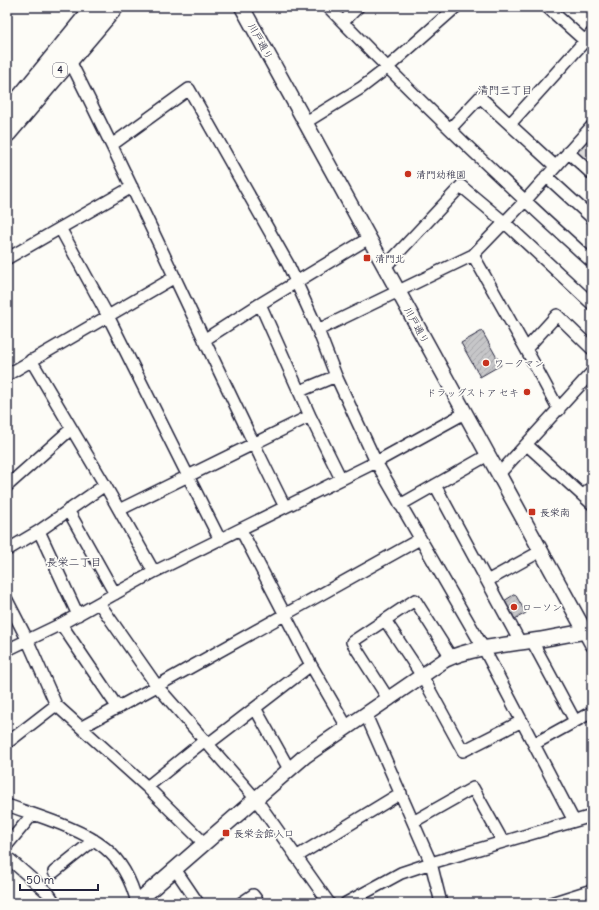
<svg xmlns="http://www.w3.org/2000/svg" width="599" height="910" font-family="Delius,'Klee One',sans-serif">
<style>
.green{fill:#dddcdb;stroke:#807f8b}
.building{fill:url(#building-hatch);stroke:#22223b}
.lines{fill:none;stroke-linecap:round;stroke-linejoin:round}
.minor-casing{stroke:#22223b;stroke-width:14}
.tertiary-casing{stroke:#22223b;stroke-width:17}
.trunk-casing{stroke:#22223b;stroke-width:21}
.minor{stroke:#fdfcf7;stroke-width:11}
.tertiary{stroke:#fdfcf7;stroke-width:14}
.trunk{stroke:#fdfcf7;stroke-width:18}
.poi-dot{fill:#c8321e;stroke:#fdfcf7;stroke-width:1.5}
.labels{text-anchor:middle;stroke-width:3.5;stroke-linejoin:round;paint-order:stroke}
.shield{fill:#fdfcf7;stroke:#646373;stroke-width:1}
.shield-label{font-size:9px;font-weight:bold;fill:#22223b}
.street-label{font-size:10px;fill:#22223b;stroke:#fdfcf7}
.poi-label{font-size:10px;fill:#22223b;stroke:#fdfcf7;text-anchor:start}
.neighbourhood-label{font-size:11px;fill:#22223b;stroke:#fdfcf7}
</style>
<defs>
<pattern id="building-hatch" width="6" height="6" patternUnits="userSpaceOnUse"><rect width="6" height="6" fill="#c6c6c8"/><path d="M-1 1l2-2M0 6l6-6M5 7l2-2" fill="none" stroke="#aaaaad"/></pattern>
</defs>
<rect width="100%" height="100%" fill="#fdfcf7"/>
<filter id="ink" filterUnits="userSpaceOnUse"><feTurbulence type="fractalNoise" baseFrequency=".025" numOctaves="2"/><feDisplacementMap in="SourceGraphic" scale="8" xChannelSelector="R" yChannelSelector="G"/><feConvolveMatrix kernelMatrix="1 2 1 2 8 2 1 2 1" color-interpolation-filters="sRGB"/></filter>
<g filter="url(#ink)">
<path class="green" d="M592,133V170L573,153Z"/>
<path class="building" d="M482,331L501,365L480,377L461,343Z
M515,594L526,613L515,619L504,601Z"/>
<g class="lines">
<g class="minor-casing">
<path id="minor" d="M328,7C413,95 501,180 592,262
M547,7L585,41
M343,22L358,7
M69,59C144,207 211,359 285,507
M306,122L361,88L387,68L456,7
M510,124L592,33
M450,129L480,97L555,166
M113,144L189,89L288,264L318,330L336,376L376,462L484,649L574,821
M568,152L592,174
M546,176L592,218
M60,228L108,316L220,540
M473,255L526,349L559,410
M7,256L8,258L132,187
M385,267L461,186L504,222L592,304
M260,304L310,416L341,479
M318,330L473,255L525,201L592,126
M204,340L260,304L369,238
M526,349L557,315L592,349
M31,360L105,485L154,572
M7,375L175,277
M300,391L336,376
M527,445L592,504
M499,474L592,372
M435,485L520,642
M7,486L71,429
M583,496L592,487
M400,505L488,455
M68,510L115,594
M119,510L310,416
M241,530L311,665L347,727
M39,531L78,615
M7,550L39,531L105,485
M487,581L541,551
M7,600L27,639L56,705L147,787L204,843
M99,603L157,686L255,798L329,903
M385,620L422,676L463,751L522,721
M61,624L118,708
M532,641L575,721
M7,650L61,624L154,572L376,462L465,413
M389,700L352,642L415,600L451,657
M255,708L289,769
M366,715L431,863L441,903
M82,727L157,686L420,539
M7,743L56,705
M208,744L311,665
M534,744L592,712
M147,787L205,740
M7,805C37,816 81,828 105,848C122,862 132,883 137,903
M413,822L473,788L503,842
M7,845L32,815
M7,857L49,894L53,900L51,903
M296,857L401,793
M175,869L198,903
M54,872L94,840
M241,903L253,895L259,903
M346,903L401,873L431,863L592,816
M551,903L592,890"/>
</g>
<g class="tertiary-casing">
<path id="tertiary" d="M242,7L592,644
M137,902L305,756L445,660C470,648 504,645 531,641C552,638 571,633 592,631"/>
</g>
<g class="trunk-casing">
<path id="trunk" d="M14,106L95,7
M7,133L114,7"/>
</g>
<use href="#minor" class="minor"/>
<use href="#tertiary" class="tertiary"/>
<use href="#trunk" class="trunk"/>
</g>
</g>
<g class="poi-dot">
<circle cx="408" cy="174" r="4"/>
<rect x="363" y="254" width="8" height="8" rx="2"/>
<circle cx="486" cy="363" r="4"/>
<circle cx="527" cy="392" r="4"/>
<rect x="528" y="508" width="8" height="8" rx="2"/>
<circle cx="514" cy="607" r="4"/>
<rect x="222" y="829" width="8" height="8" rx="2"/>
</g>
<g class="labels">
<rect class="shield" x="53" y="63" width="14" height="14" rx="3"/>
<g class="shield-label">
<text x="60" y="73">4</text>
</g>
<g class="street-label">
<text transform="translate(261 41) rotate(61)" y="4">川戸通り</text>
<text transform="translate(417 325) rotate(61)" y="4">川戸通り</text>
</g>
<g class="poi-label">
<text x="416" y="178">清門幼稚園</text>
<text x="375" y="262">清門北</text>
<text x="494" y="367">ワークマン</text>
<text x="519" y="396" text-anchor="end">ドラッグストア セキ</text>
<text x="540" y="516">長栄南</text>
<text x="522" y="611">ローソン</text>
<text x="234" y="837">長栄会館入口</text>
</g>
<g class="neighbourhood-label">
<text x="505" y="94">清門三丁目</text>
<text x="74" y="566">長栄二丁目</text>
</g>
</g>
<rect width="599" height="910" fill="none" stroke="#fdfcf7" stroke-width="24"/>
<rect x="12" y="12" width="575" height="886" fill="none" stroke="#22223b" stroke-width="1.5" filter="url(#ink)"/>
<path d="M20 884v6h78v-6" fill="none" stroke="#22223b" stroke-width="2"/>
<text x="26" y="884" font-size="12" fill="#22223b" stroke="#fdfcf7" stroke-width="3" paint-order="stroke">50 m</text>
</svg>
